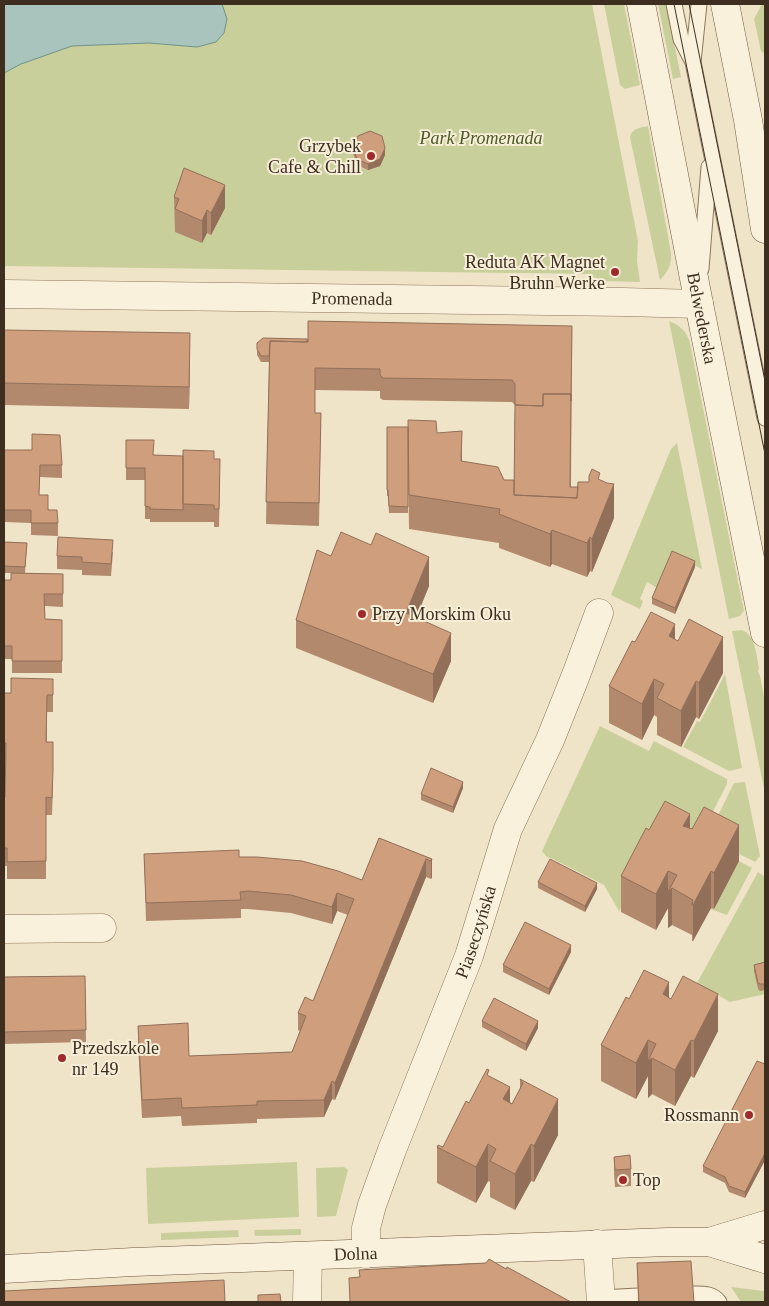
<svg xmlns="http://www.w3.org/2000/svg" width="769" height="1306" font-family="'Times New Roman',serif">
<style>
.green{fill:#c9cf9b}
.water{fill:#a9c4bc;stroke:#6f938a}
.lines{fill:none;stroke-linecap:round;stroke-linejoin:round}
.lane-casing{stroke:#8d765c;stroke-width:17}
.street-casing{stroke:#8d765c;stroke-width:29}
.secondary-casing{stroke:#6f573f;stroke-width:29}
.lane{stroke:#faf1dc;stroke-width:15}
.street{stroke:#faf1dc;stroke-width:28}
.secondary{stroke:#faf1dc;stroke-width:28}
.tram{stroke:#3d2e20;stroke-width:1}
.wall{fill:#b2896c}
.shaded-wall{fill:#916f58}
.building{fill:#cf9f7d;stroke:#916f58}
.poi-dot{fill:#9e2a2b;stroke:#f7eed8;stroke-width:2}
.labels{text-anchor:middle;stroke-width:4;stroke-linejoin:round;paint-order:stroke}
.park-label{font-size:18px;font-style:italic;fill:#4d5a26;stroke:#f7eed8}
.poi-label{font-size:18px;fill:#3d2e20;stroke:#f7eed8;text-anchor:end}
.street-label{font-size:18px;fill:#3d2e20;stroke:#f7eed8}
</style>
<rect width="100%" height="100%" fill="#f0e4c8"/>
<path class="green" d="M4,4H592L638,241L637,261L640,282L597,281L591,274L4,266Z
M604,4H624L640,85L625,89L620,85Z
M658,4H666L681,77L673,79Z
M762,4H765V54L761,51L754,19Z
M648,126L671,253C672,264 668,272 660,280L630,137C632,128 640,128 648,126Z
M669,321C680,325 687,332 690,343L744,611L740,616L729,619Z
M677,443L702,569L670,554L657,588L647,582L640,599L643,601L640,609L611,595L671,449Z
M742,630C756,636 756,654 759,668L758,671L760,676L765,702V794L732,631Z
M725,674L742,768L729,771L683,747L697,721L700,722Z
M600,726L649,751L654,741L727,779V784L705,827L645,863L619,911L604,885L553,859L547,857L542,851Z
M745,782L760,856L755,862L709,839L708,836L734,783Z
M739,861L752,868L727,915L710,909L711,908L714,909Z
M758,872L764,876L765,884V969L755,971L758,989L765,990V994L730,1002L697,983Z
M297,1162L299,1217L148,1224L146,1168Z
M344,1167L348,1170L336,1216L317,1217L316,1168Z
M301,1229V1235L255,1236L254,1230Z
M238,1230L239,1237L161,1240V1233Z
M731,1287L765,1291V1302H741Z"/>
<path class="water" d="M4,4H222L227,19L224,33L216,42L197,47L149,43L72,46L21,64L4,73Z"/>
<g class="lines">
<g class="lane-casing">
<path id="lane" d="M674,4L681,39L693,62L765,418
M693,62L699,4
M701,269L709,167
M692,1294C703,1294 712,1293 719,1302
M600,1298L638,1296"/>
</g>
<g class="street-casing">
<g id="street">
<path id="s1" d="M4,294L623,302L699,304"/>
<path d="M4,929L102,928"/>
<path d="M597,1244L601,1302"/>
<path id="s2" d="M366,1254V1228L372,1205L392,1150L469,956L508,829L550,740L576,675L599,613"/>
<path d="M307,1302L308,1256"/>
</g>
</g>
<g class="secondary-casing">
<g id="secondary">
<path id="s3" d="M641,4L699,304L765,633"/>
<path d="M725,4L748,120L765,229"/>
<path d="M709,1242L765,1225"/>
<path id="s4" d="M4,1269L133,1262L668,1242H709L765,1259"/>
</g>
</g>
<use href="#lane" class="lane"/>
<use href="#street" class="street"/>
<use href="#secondary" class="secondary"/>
<path class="tram" d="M674,4L765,454
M689,4L765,381"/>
</g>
<path class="wall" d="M353,147L385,155L380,166L368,170L357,165L353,153Z
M174,197L225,208L211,235L207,233L202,243L175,232Z
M572,326L571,487H578L589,482L600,480L614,518L592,572L590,571L587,577L552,564L550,567L499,548V543L409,529L408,463V513H389L388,496H387V427L437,433L462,461L504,480H514L515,405L512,402L383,400L380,398V391L315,390V413H321L319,526L266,524L269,362H261L257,355V349L307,339Z
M4,330L190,355L189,409L4,405Z
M126,440L154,455L214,459L220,477L219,527H214V522H150V519H145V480H126Z
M4,450L62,465V478L40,477L39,495L58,523V536L31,535V523L4,522Z
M4,542L27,543L25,573L63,574V607L45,606V619L62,620V673H12V659H4V580H11V573H4Z
M113,552L111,576L82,575V570L57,569V556Z
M331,556L429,586L416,618L451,661L433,703L296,648V620Z
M695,567L675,614L652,604V598Z
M675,640L723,673L699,719L696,717L681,747L657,735V717L654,715L642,740L609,723V686L635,642Z
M53,679V712H47V742L53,788L52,815H46V879H7V866H4V797H5L6,761H4V693H11Z
M463,788L453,813L421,800V794Z
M690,828L739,861L715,907L714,909L711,908L693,941H692V935L672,925L668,928V908L656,930L621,912V876L649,830Z
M379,838L432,859V877L431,879L426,877L335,1100L332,1099L324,1117L257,1119V1123L182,1126L181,1116L142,1118L138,1044V1026L189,1056L292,1052L300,1031L298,1030V1013L313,1001L348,915L337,911L332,924L291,913L248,909H241V918L146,921L144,854L239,857L362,880Z
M538,882L597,889L585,912L538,888Z
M571,952L549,995L503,972V965Z
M765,962V990L760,991L758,989L754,971V965Z
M85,976L86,1042L4,1044V977Z
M669,998L718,1031L694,1078L691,1076L675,1106L652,1094L648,1098V1076L636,1099L601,1081V1045L629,999Z
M482,1021L538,1028L526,1051L482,1027Z
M765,1064V1160L745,1198L729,1192L725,1183L703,1172V1166Z
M489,1076L510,1102L512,1104L520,1089V1079L558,1135L534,1182L531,1181L515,1210L490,1197V1182L488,1181L476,1203L437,1183V1147H443Z
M614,1157L631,1169V1186L615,1187L614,1174Z
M637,1263L694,1302H638Z"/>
<path class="shaded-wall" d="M385,148V155L380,166L368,170V164Z
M225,185V208L211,235V213Z
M207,210V233L202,243V221Z
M190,333V355L189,409V387Z
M462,431V465L461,461Z
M614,484V518L592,572V539Z
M552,530V564L550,567V534Z
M590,537V571L587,577V543Z
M429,557V586L406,642V613Z
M695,561V567L675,614V608Z
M675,624V660L669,636Z
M451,633V661L433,703V674Z
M723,637V673L699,719V683Z
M654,679V715L642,740V704Z
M696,681V717L681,747V711Z
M463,782V788L453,813V807Z
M690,814V850L683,826Z
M739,825V861L714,909V873Z
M426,859V877L335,1100V1083Z
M432,859V877L431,879V861Z
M668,871V908L656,930V894Z
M711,871V908L693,941V905Z
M597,883V889L585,912V906Z
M672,888V925L668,928V892Z
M337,893V911L332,924V907Z
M571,945V952L549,995V989Z
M669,982V1018L663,994Z
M718,994V1031L694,1078V1041Z
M538,1021V1028L526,1051V1044Z
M648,1040V1076L636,1099V1063Z
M691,1040V1076L675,1106V1070Z
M652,1058V1094L648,1098V1061Z
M332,1081V1099L324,1117V1100Z
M510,1087V1123L503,1099Z
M558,1099V1135L534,1182V1146Z
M488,1144V1181L476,1203V1167Z
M531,1144V1181L515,1210V1174Z
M765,1153V1160L745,1198V1192Z"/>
<path class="building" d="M370,131L382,136L385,148L380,159L368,164L357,159L353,147L358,136Z
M184,168L225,185L211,213L207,210L202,221L175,209L179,199L174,197Z
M308,321L572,326L571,401V394H543V406L515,405V384L512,380L383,378L380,375V369L315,368V413H321L319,503L266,502L270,341L308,342Z
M4,330L190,333L189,387L4,383Z
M263,338L307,339V342L270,341L269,356H261L257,349V343Z
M543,394H571L570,487H578L577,498L514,495L515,405L543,406Z
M408,420L436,421L437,433L462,431L461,461L498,467L504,480H514V495L577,498L578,482H589V476L592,469L600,473L598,479L607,483L614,484L592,539L590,537L587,543L552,530L550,534L499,514L500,509L409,495Z
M387,427H408V507L389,506L388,490H387Z
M32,434L60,435L62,465H40L39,495H48V510H57L58,523H31V510H4V450H32Z
M126,440H154L153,455L183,456V510L150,509V507L145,506V468H126Z
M183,450L214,451V459H220L219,509H214V505L183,504Z
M341,532L371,545L376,533L429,557L406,613L451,633L433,674L296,620L317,550L331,556Z
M58,537L113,540L111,564L82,562V557L57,556Z
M4,542L27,543L25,567L4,566Z
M672,551L695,561L675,608L652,598Z
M11,573L63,574V594H44L45,619L62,620V661H12V646H4V580H11Z
M651,612L675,624L669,636L678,641L689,619L723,637L699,683L696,681L681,711L657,698L664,684L654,679L642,704L609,686L632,641L635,642Z
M11,678L53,679V695H47L46,742H53V770L52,798L46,797V861L7,862V848H4V797H5L6,743H4V693H11Z
M431,768L463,782L453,807L421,794Z
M665,801L690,814L683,826L692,829L704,807L739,825L715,871L714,873L711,871L693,905H692L693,900L672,888L668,892L677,875L668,871L656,894L621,876L646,828L649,830Z
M379,838L432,859L431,861L426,859L335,1083L332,1081L324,1100L257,1101V1105L182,1108L181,1098L142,1100L138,1026L188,1023L189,1056L292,1052L306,1016L298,1013L305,997L313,1001L354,899L337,893L332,907L291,895L248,891L240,892L241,900L146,903L144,854L239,850V857H257L302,861L338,871L362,880Z
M550,859L597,883L585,906L538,882Z
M525,922L571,945L549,989L503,965Z
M765,962V984H760L758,983L754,965Z
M644,970L669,982L663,994L671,999L683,976L718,994L694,1041L691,1040L675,1070L652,1058L648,1061L656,1044L648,1040L636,1063L601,1045L626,997L629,999Z
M85,976L86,1030L4,1032V977Z
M494,998L538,1021L526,1044L482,1021Z
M757,1061L765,1064V1153L745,1192L729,1186L725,1177L703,1166Z
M487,1069L489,1070L487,1075L510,1087L503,1099L512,1104L523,1083L520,1079L558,1099L534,1146L531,1144L515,1174L490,1161L496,1149L488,1144L476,1167L437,1147L438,1145L443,1147L466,1101L469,1103Z
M630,1155L631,1169L615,1170L614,1157Z
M489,1259L506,1269L507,1267L571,1302H350L349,1278L360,1277L359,1270L486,1263Z
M691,1261L694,1302H639L637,1263Z
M224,1280L225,1302H4V1291Z
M280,1294L281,1302H258V1295Z"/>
<g class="poi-dot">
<circle cx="371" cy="156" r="5"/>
<circle cx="615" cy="272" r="5"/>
<circle cx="362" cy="614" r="5"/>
<circle cx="62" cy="1058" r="5"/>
<circle cx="749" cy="1115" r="5"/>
<circle cx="623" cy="1180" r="5"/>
</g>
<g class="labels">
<g class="park-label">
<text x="481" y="144">Park Promenada</text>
</g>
<g class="poi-label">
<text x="361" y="152">Grzybek<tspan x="361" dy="21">Cafe &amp; Chill</tspan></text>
<text x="605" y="268">Reduta AK Magnet<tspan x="605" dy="21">Bruhn Werke</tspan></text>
<text x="372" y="620" text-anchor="start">Przy Morskim Oku</text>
<text x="72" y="1054" text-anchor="start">Przedszkole<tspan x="72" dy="21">nr 149</tspan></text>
<text x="739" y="1121">Rossmann</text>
<text x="633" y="1186" text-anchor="start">Top</text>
</g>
<g class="street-label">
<text dy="6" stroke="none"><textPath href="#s1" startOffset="348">Promenada</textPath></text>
<text dy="6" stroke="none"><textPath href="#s3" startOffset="320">Belwederska</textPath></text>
<text dy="6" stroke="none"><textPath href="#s2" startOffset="342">Piaseczyńska</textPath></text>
<text dy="6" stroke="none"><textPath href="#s4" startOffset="352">Dolna</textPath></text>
</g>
</g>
<rect width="769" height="1306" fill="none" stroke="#3d2e20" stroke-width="10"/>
</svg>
